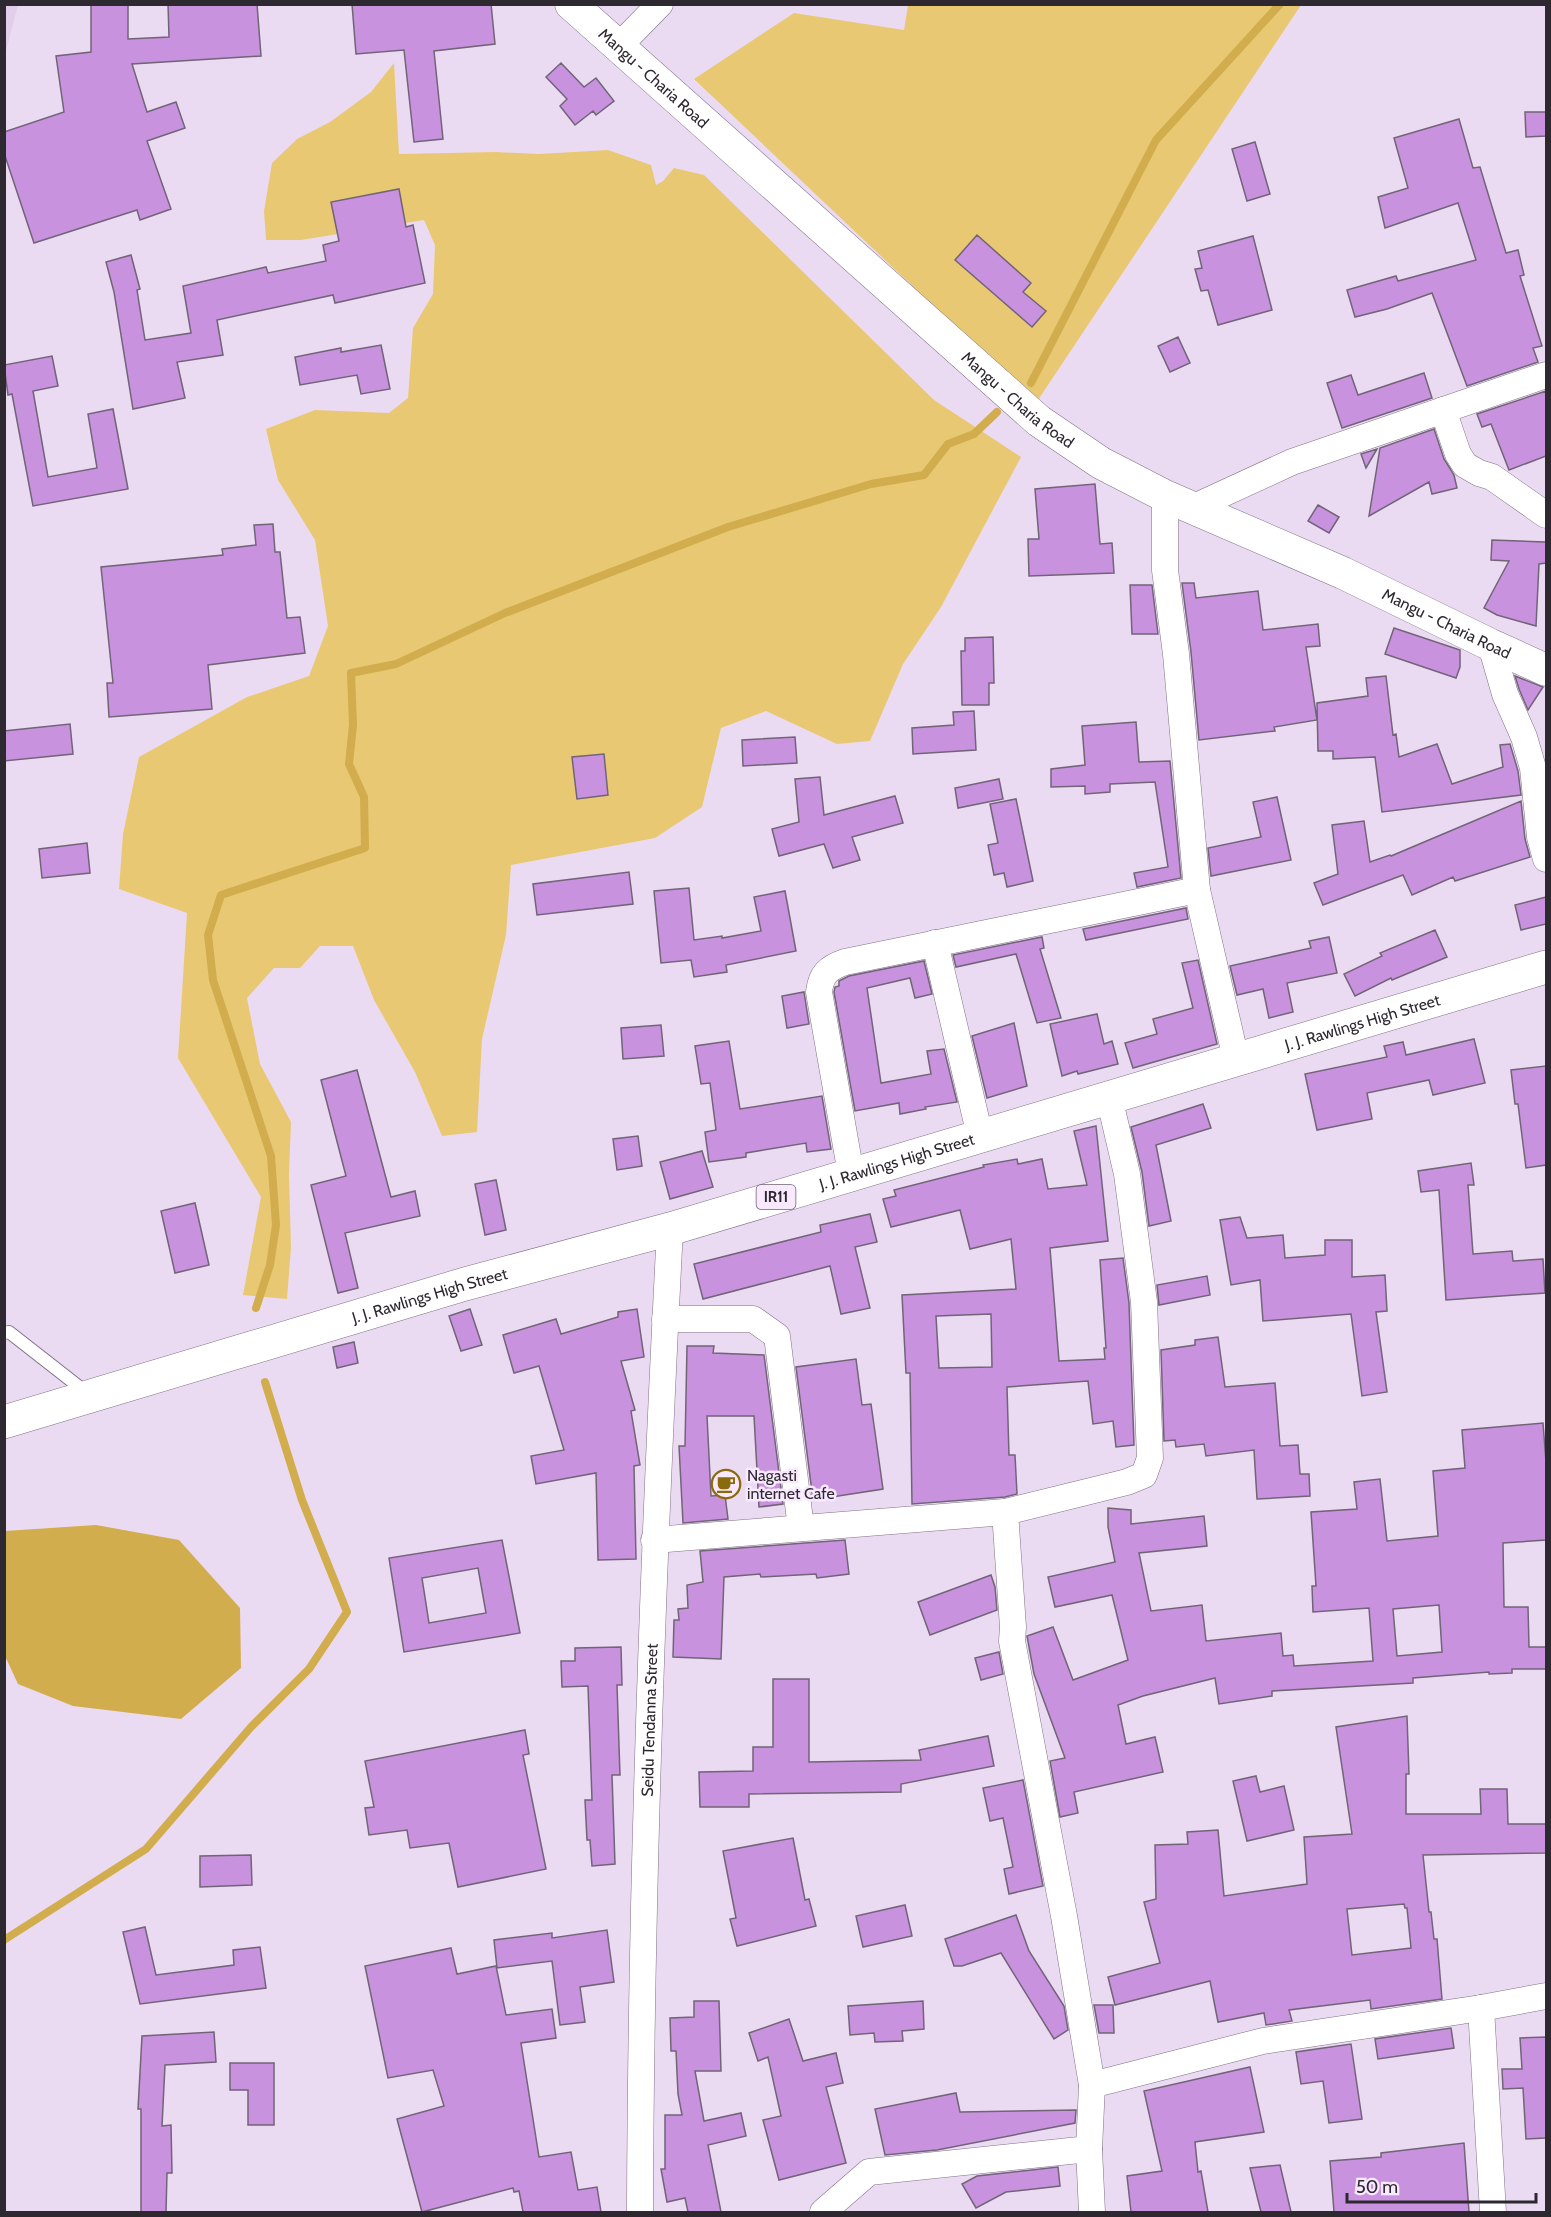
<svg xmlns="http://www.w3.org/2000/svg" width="1551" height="2217" font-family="Cabin,sans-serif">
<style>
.built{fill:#e2ceeb}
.green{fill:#e9c874}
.water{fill:#d2ad4d}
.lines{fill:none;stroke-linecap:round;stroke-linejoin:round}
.stream{stroke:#d2ad4d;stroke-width:8}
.building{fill:#c892df;stroke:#716477;stroke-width:1.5;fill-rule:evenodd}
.service-casing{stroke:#807286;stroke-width:14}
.minor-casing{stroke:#807286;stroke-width:27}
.tertiary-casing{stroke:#807286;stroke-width:33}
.primary-casing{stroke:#807286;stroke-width:34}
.service{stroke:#fff;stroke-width:12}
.minor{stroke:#fff;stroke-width:26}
.tertiary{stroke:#fff;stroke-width:32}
.primary{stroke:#fff;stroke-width:33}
.labels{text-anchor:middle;stroke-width:5;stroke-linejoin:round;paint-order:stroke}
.shield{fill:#f8e9ff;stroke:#6b626e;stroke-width:1.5}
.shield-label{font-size:15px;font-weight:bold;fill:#2e2830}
.street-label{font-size:16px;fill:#2e2830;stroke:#f8e9ff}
.poi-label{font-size:16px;fill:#2e2830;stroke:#f8e9ff;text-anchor:start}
</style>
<rect width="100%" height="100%" fill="#ebdbf2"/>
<path class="built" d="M5,4L18,5L5,55L4,5Z"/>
<path class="green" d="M908,5H1301L1036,403L694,79L794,13L904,30Z
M394,63L399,154L496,152L539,154L608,150L651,165L656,185L663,181L674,168L704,175L934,400L1021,457L941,607L903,664L870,741L837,744L766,711L721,728L702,807L655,838L511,865L506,935L482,1039L477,1132L442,1136L415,1072L374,1000L353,946H320L300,968H274L247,998L260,1064L291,1122L289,1175L291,1247L287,1299L243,1295L261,1197L178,1058L187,913L119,889L123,834L139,757L247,697L309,676L328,626L315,540L278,480L266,429L315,410L389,413L408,398L413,328L433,294L435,245L424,220L301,240H266L264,211L272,163L297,139L330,122L371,92Z"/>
<path class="water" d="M96,1525L179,1540L240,1608L241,1668L181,1719L73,1706L18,1684L5,1656V1531Z"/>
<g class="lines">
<path class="stream" d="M1031,383L1156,140L1280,4
M256,1308L270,1265L276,1225L271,1156L213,980L208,935L221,895L365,848L364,797L349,764L353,725L351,673L396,664L505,613L728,527L871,484L924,475L948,444L974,434L997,412
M4,1940L146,1849L251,1727L309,1669L347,1612L302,1500L265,1382"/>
</g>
<path class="building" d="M91,4H128V39L169,37L168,4H257L261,56L132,64L147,112L176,102L185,128L147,141L171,209L140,220L137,210L34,243L4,153V132L64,112L56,56L91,52Z
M352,4H491L495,44L434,51L443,139L414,142L404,50L356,54Z
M561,63L584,87L596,78L614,101L596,115L593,111L575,125L560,106L567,99L546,77Z
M1525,112H1546V136L1526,137Z
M1459,119L1473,168L1480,167L1506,253L1518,250L1524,275L1520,276L1542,346L1533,348L1538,362L1467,386L1432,293L1387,309L1355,317L1347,290L1396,276L1398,281L1476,260L1458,203L1385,228L1378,197L1408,188L1394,138Z
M1255,142L1270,194L1247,201L1232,149Z
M399,189L406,227L413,225L425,283L335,303L333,295L217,320L223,355L177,362L185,398L133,409L114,292L106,262L131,255L140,289L137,290L145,340L191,333L183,286L266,267L268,273L326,261L323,245L339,241L331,202Z
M977,235L1031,283L1023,292L1046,311L1032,327L955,260Z
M1253,236L1272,310L1218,325L1208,290L1201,291L1195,269L1202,268L1198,251Z
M1178,337L1190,363L1170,372L1158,346Z
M381,345L390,389L361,394L357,375L300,385L295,357L341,348V352Z
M52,356L58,386L33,391L48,477L97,468L88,414L113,409L128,489L33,506L12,394L8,395L4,365Z
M1424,373L1432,398L1342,428L1327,383L1351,375L1358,395Z
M1546,391V456L1509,470L1491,424L1482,427L1477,414Z
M1434,429L1444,459L1454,475L1457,488L1432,494L1429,482L1369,516L1380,448Z
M1377,449L1366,468L1361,454Z
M1095,484L1100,544L1112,543L1114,573L1029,576L1028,539H1039L1035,489Z
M1318,505L1339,517L1329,533L1308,521Z
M273,524L275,552H280L287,618L300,617L305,653L208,665L212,709L109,717L107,683H113L101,567L223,555L222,549L256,545L254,525Z
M1492,540L1546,542V563L1539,564L1536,626L1497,615L1484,608L1509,561L1491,560Z
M1182,583H1194L1196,598L1258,591L1263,630L1318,624L1320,646L1306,647L1317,720L1274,727L1275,731L1199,740L1191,652Z
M1130,585H1152L1158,634H1132Z
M1394,628L1460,650V667L1456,678L1385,654Z
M993,637L994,683H989V705H962L961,651H965V638Z
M1386,676L1393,735L1396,734L1399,757L1437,744L1452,784L1503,767L1500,745L1510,744L1518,771L1521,795L1382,812L1375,757L1333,759V751H1318L1317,703L1368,696L1366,678Z
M1515,676L1543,687L1528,710L1519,689Z
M974,711L976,750L913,754L912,728L954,725L953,712Z
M1136,722L1139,762L1170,761L1181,878L1137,887L1134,873L1168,867L1155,782L1110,784V792L1085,794V786L1051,787V769L1085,765L1082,726Z
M70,724L73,754L4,761V731Z
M795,737L797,763L743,766L742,740Z
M604,754L608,795L577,799L572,757Z
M820,777L824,815L895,796L903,823L852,837L860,860L833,868L824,844L779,856L772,829L799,822L795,779Z
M999,779L1003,799L958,808L955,788Z
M1277,797L1291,860L1211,876L1208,848L1261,837L1253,802Z
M1016,799L1033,881L1007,887L1004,873L994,875L988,845L998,843L990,804Z
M1521,801L1525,839L1530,857L1455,881L1453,877L1412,895L1403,875L1323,905L1314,883L1338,874L1332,825L1364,821L1370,862L1390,855L1391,856Z
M87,843L90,873L42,878L39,849Z
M629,872L633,904L537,915L533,884Z
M689,888L694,940L722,936V938L761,931L754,897L785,891L796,951L726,965L727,972L694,977L691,960L661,963L654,891Z
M1546,897V924L1521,930L1515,905Z
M1186,908L1188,919L1086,940L1083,929Z
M1435,930L1447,957L1392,980L1391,978L1355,996L1344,974L1382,956L1380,953Z
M1042,937L1044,948L1040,949L1061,1018L1037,1023L1016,954L956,967L953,955Z
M1329,937L1337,973L1287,983L1293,1012L1269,1018L1263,989L1237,995L1230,966L1311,948L1309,941Z
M1198,960L1217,1044L1133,1068L1125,1043L1157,1034L1153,1019L1193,1008L1182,963Z
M924,961L932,994L915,998L910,978L867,988L881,1083L931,1074L927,1051L944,1049L957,1102L925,1107L926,1109L900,1114L899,1103L855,1111L834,992L835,987L839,986V981L849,976Z
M804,992L809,1024L787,1028L782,996Z
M1097,1014L1104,1044L1112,1041L1118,1064L1078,1074L1077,1071L1062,1076L1050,1024Z
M1014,1023L1027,1086L987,1098L972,1036Z
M661,1025L664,1056L623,1059L621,1028Z
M1474,1039L1485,1083L1433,1095L1429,1080L1367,1093L1372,1119L1317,1130L1305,1074L1387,1057L1384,1046L1403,1042L1406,1055Z
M729,1041L740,1109L822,1096L831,1149L807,1152L806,1143L746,1153V1157L709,1162L705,1132L716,1130L710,1083L701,1084L695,1046Z
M1546,1066V1165L1526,1168L1518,1104H1515L1511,1070Z
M357,1070L391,1197L415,1191L420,1216L345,1233L358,1288L338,1293L311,1185L346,1176L321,1080Z
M1203,1104L1211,1128L1156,1145L1171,1221L1149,1226L1142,1172L1131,1127Z
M1096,1126L1108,1241L1050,1248L1059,1361L1105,1359L1104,1348H1106L1100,1260L1123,1258L1129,1303L1134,1445L1116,1447L1113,1421L1093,1424L1088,1381L1007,1387L1009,1455H1015L1017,1494L1005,1497L912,1504L910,1373H906L902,1295L1016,1289L1011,1239L970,1249L960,1210L891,1227L883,1199L896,1196L894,1190L984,1167L983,1165L1017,1159L1018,1164L1042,1159L1048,1189L1087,1185L1074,1131ZM991,1314L992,1367L939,1368L936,1316Z
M638,1136L642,1166L617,1170L613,1139Z
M702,1151L713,1187L670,1199L660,1162Z
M1471,1163L1474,1185H1468L1473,1254L1512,1251L1513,1261L1543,1259L1545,1293L1446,1300L1439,1190L1421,1192L1418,1171Z
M496,1180L506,1230L485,1235L475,1184Z
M195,1203L209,1265L175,1273L161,1211Z
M870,1214L877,1242L855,1247L870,1308L841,1314L830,1266L703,1299L694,1264L821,1232L820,1225Z
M1240,1217L1247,1238L1283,1235L1285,1258L1325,1255V1240H1352V1277L1385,1275L1387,1311L1376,1312L1387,1392L1362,1396L1351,1314L1263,1321L1260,1280L1231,1285L1220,1220Z
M1207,1276L1210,1295L1159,1305L1157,1285Z
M470,1309L482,1345L461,1351L449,1316Z
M637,1309L644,1357L621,1361L635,1410L631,1411L640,1465L634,1466L636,1559L598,1560L596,1473L536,1484L531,1456L564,1450L539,1366L514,1373L503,1335L556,1319L561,1334L618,1317V1312Z
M1218,1337L1225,1387L1275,1383L1280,1446L1298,1445L1300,1474H1309L1310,1496L1257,1499L1254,1450L1206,1456L1204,1444L1176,1447L1175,1440L1164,1441L1161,1350L1195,1345V1340Z
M354,1342L358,1363L337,1368L333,1347Z
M687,1346H714L713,1353L764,1355L783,1504L759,1507L754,1416H707L711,1496L725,1495L728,1519L683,1523L679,1446H685Z
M856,1359L862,1405L871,1404L883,1489L813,1500L796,1367Z
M1543,1423L1546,1462V1540L1503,1543L1504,1607H1528L1529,1647H1546V1669H1512V1673L1489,1674V1672L1413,1678V1683L1272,1691V1696L1219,1704L1215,1678L1143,1696L1118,1705L1126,1744L1155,1737L1163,1772L1074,1792L1078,1813L1060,1817L1050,1761L1065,1758L1034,1674L1027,1636L1053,1627L1073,1680L1128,1660L1112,1595L1055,1607L1048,1577L1115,1562L1108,1527V1508L1131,1510V1524L1204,1516L1207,1546L1139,1553L1151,1611L1202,1605L1206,1641L1281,1633L1283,1656L1293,1655L1294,1666L1373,1661L1369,1608L1313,1612L1312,1586H1316L1311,1512L1357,1509L1354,1482L1380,1479L1387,1541L1438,1536L1433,1471L1465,1468L1462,1430ZM1439,1605L1442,1652L1397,1656L1393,1609Z
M502,1540L520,1633L404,1652L389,1558ZM478,1568L486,1613L429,1623L422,1578Z
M845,1540L849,1574L817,1578L816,1574L761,1577L760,1574L724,1577L721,1659L673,1657L674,1620H679L678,1609L688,1608L687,1585L703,1582L700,1551Z
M991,1575L995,1587L997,1610L930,1635L918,1602Z
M621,1647L622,1685H617L620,1775H612L615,1864L592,1866L590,1840H587L585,1800H592L588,1686L562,1687L561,1661H575V1648Z
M999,1652L1003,1674L981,1680L975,1658Z
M773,1679H809V1762L921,1760L919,1750L988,1736L994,1766L901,1784V1792L749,1794V1807H700L699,1772L753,1771V1747H773Z
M1407,1716L1409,1774H1406V1814H1481L1480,1789H1507L1508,1824H1546V1853L1423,1855L1429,1912H1431L1434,1939H1437L1442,1999L1371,2009L1370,2000L1289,2010L1292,2021L1266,2025L1264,2013L1218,2022L1210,1981L1115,2005L1108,1977L1160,1963L1144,1902L1156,1899L1155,1845L1188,1844L1187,1832L1218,1830L1224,1896L1307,1884L1304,1837L1352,1834L1336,1727ZM1404,1904L1405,1908H1407L1411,1948L1352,1955L1347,1909Z
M525,1730L529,1754L523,1755L546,1869L458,1887L449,1843L410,1848L407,1830L369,1835L365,1808L374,1807L365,1761Z
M1256,1776L1260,1792L1284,1786L1294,1830L1247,1841L1233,1781Z
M1023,1780L1043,1886L1009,1894L1004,1869L1013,1867L1003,1818L990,1821L983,1788Z
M793,1838L805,1900L809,1899L816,1926L737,1946L730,1919L736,1918L723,1851Z
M251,1855L252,1885L200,1887V1856Z
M905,1905L912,1936L863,1947L856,1916Z
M1016,1915L1029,1951L1064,2006L1068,2030L1054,2039L1001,1953L962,1966H954L945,1939Z
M145,1927L156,1975L234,1965L233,1950L260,1947L266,1988L140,2004L123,1932Z
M607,1930L614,1982L580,1987L585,2022L560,2025L552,1961L497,1968L494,1940L552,1933V1938Z
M451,1948L457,1974L496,1966L506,2015L552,2009L556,2038L521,2043L539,2157L571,2152L578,2190L597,2187L601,2212H523L519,2191L514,2192L513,2188L422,2212L397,2119L444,2106L433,2070L388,2078L365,1966Z
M694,2001H719L721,2071H695L704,2121L741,2113L746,2136L708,2145L721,2212H688L685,2198L667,2202L661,2169H665V2115H682L678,2094L676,2051H671L670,2018L694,2017Z
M923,2001L924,2029L902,2031L903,2041L875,2042L874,2033L850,2035L848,2006Z
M1094,2005H1113L1114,2033H1099Z
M789,2019L803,2061L836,2053L843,2083L826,2087L846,2163L779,2180L763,2120L781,2116L768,2057L758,2061L749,2033Z
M1451,2028L1454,2048L1378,2059L1375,2039Z
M214,2032L216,2062L165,2065L162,2126L171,2125L172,2173H167L166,2212H141V2109H138L142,2036Z
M1546,2037V2138L1526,2139L1523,2088L1503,2089L1502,2069H1522L1520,2038Z
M1351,2044L1362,2119L1329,2123L1323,2081L1301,2084L1296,2052Z
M230,2063H274V2125H248V2090H230Z
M1250,2067L1264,2132L1195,2142L1198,2172L1201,2171L1208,2212H1131L1127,2176L1162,2171L1144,2091Z
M956,2093L960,2112L1076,2110L1075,2123L937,2150L885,2155L875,2109Z
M1464,2143L1469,2212H1334L1330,2161L1381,2157V2153Z
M1280,2165L1291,2212H1261L1250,2168Z
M1058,2167L1060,2186L1006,2192L976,2208L962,2184L977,2176Z"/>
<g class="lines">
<g class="service-casing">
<path id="service" d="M4,1333L9,1332L87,1393"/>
</g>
<g class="minor-casing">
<g id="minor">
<path d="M618,47L660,4"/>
<path d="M1443,410L1458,454L1465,465L1479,473L1492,477L1546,515"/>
<path d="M1165,496V570L1176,654L1197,890L1236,1059"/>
<path d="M1192,508L1292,462L1546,375"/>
<path d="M1491,645L1505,694L1524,737L1533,768L1540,837L1546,859"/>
<path d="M935,943L980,1136"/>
<path d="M851,1174L819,992C821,974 828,968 845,962L1197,890"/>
<path d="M665,1319H753L777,1336L801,1528"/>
<path d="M654,1540L1005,1512L1127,1482L1144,1475L1150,1458L1144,1302L1127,1174L1109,1097"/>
<path d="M1481,2008L1493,2212"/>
<path d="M1092,2085L1263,2041L1481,2008L1546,1996"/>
<path d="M1089,2149L1092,2212"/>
<path id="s1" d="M640,2212C641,1884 653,1556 670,1229"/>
<path d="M823,2212L869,2172L1089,2149L1092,2085L1064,1916L1012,1641L1013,1627L1005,1512"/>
</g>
</g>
<g class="tertiary-casing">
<g id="tertiary">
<path id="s2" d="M571,4L1039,421L1101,463L1165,496L1343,573L1491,645L1546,670"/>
</g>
</g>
<g class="primary-casing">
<g id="primary">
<path id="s3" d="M4,1422L465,1284L670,1229L1546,967"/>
</g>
</g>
<use href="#service" class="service"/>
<use href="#minor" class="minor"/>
<use href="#tertiary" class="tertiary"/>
<use href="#primary" class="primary"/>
</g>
<defs>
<g id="cafe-ring" transform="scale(1.5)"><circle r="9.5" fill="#f8e9ff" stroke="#8a6b0b" stroke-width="1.5"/><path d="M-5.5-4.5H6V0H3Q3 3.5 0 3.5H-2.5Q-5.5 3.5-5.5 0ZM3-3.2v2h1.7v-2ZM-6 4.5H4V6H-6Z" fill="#8a6b0b"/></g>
</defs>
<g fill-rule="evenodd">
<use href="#cafe-ring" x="726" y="1484"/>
</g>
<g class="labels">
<rect class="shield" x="756.5" y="1185" width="39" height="24" rx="4.5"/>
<g class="shield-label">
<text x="776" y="1202">IR11</text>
</g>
<g class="street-label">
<text dy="6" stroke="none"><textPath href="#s2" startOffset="111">Mangu - Charia Road</textPath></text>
<text dy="6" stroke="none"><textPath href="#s2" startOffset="597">Mangu - Charia Road</textPath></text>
<text dy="6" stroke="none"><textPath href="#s2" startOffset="1083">Mangu - Charia Road</textPath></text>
<text dy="6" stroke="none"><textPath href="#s3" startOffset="1416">J. J. Rawlings High Street</textPath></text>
<text dy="6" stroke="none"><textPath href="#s3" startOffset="930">J. J. Rawlings High Street</textPath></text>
<text dy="6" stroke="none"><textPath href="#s3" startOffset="444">J. J. Rawlings High Street</textPath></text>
<text dy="6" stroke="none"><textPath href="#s1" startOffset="492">Seidu Tendanna Street</textPath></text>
</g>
<g class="poi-label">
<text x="747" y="1481">Nagasti<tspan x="747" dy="18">internet Cafe</tspan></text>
</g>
</g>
<rect width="1551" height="2217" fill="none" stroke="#2e2830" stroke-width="12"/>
<path d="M1347 2193v9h189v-9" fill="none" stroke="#2e2830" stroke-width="3"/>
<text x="1356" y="2193" font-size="18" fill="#2e2830" stroke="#f8e9ff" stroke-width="4.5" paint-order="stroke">50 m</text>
</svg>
